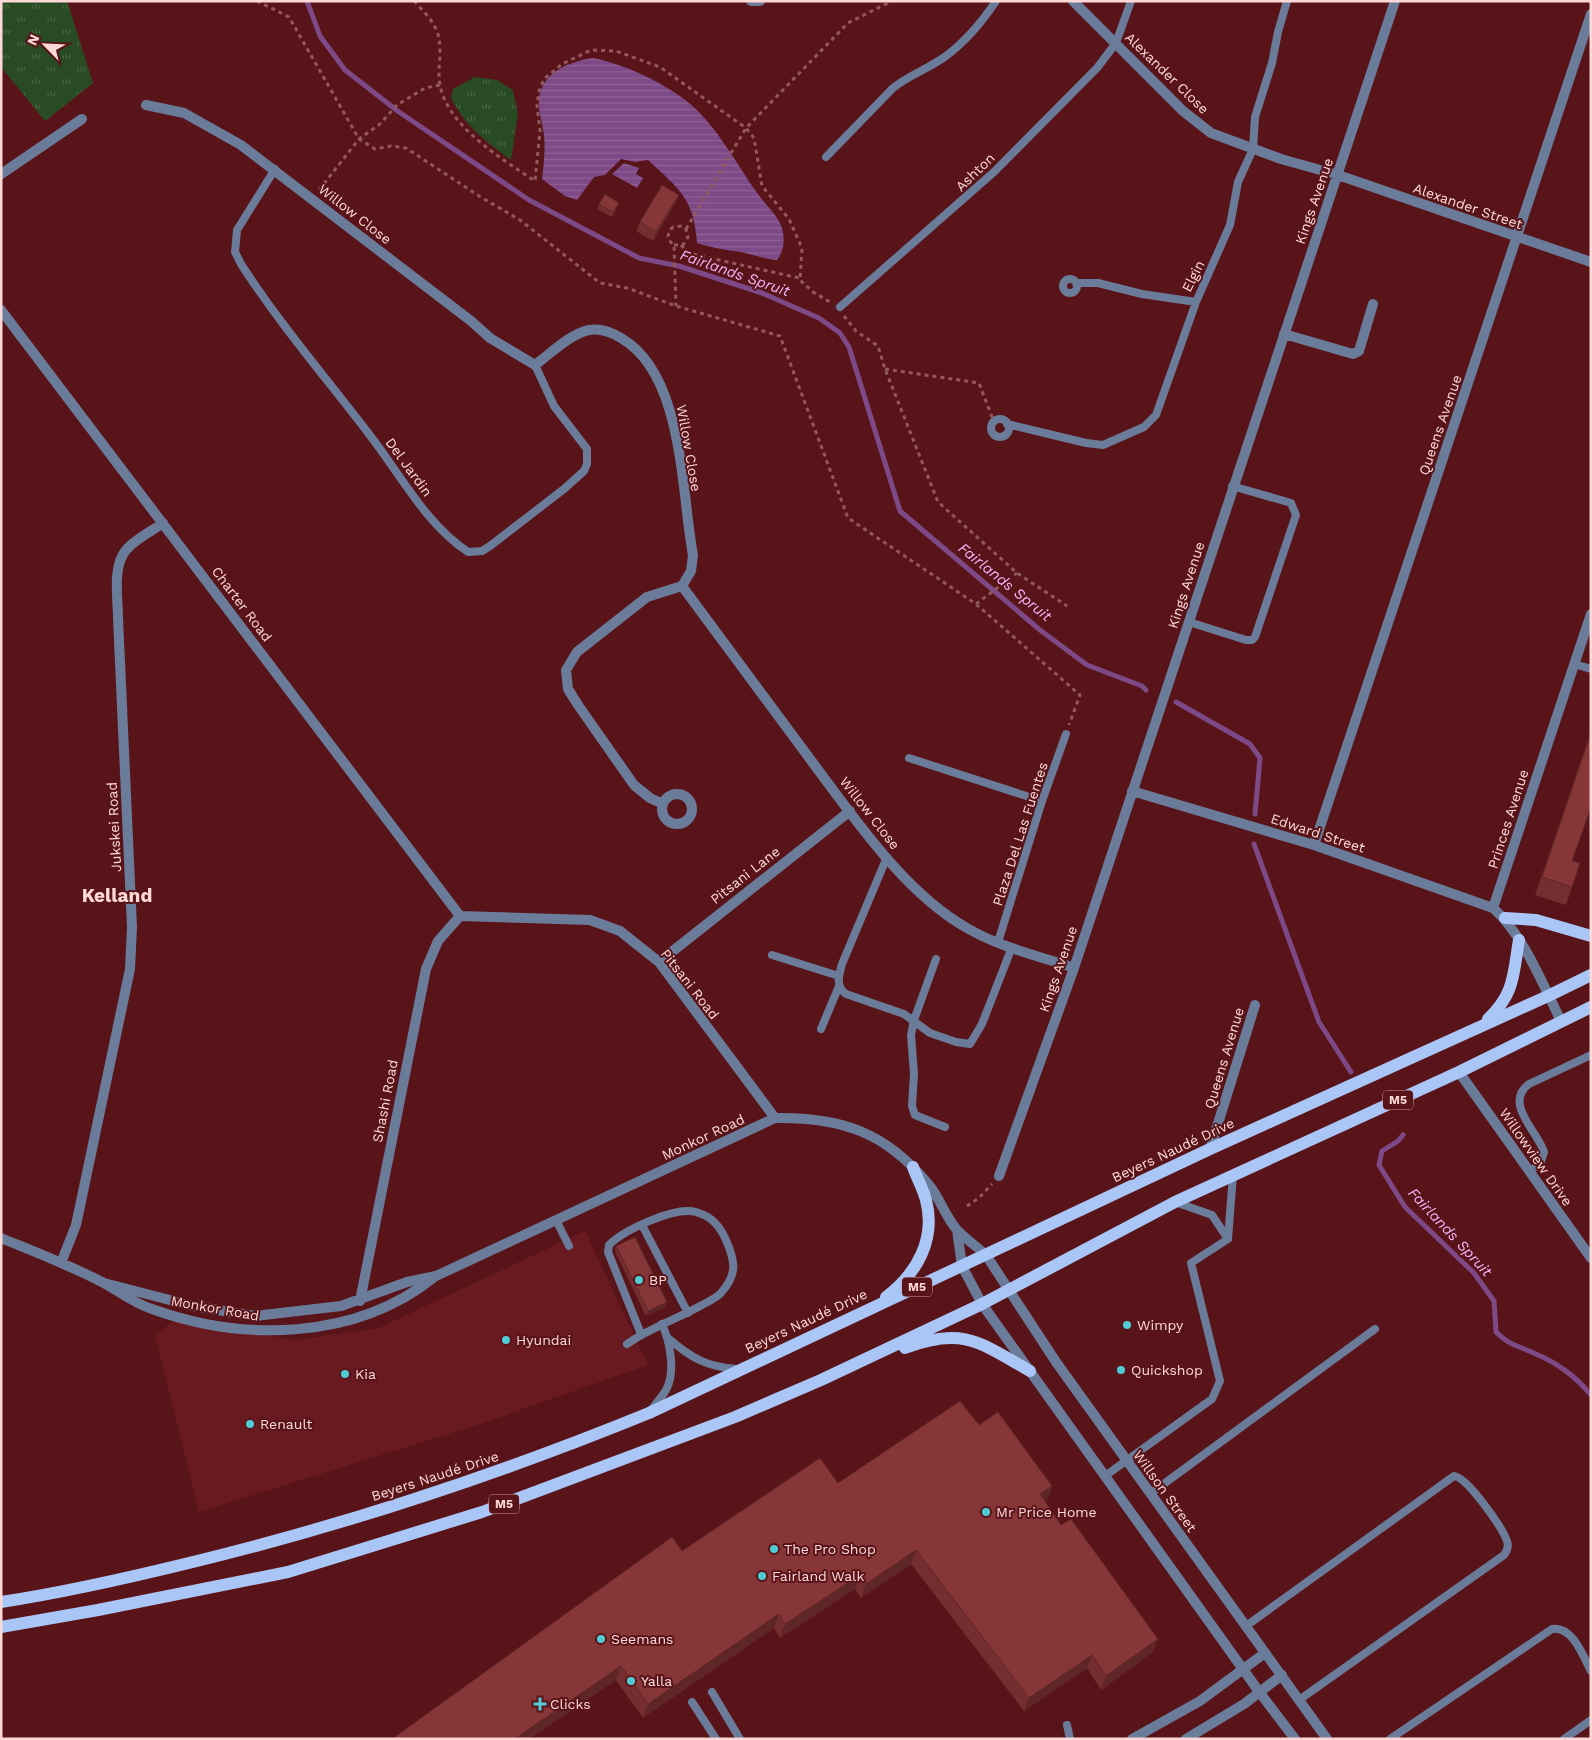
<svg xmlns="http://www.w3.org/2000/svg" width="1592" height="1740" font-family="'Work Sans',sans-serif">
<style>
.built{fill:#681a20}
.grass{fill:url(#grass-tufts)}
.water{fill:url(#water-rules)}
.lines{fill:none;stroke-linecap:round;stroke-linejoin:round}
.stream{stroke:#7d4986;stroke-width:5}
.path{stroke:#92595c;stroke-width:3;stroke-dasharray:4 4;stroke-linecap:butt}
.service{stroke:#6a7c9a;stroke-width:8}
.minor{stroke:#6a7c9a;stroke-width:10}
.tertiary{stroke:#6a7c9a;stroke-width:10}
.primary{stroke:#a9c6f7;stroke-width:12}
.wall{fill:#742e30}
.shaded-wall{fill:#5e2627}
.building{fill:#873638;stroke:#5e2627}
.poi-dot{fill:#51ccd4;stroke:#59141a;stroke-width:2}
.labels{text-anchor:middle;stroke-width:4;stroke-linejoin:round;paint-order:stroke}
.shield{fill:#59141a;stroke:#cb9e9e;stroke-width:1}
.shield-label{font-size:12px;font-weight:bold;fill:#fcd9d7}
.street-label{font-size:14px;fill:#fcd9d7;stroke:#59141a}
.poi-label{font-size:14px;fill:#fcd9d7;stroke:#59141a;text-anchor:start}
.water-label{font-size:15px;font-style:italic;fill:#f0b5fb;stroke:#59141a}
.district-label{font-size:19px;font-weight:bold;fill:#fcd9d7;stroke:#59141a}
</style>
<defs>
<pattern id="grass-tufts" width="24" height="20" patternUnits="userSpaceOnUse" patternTransform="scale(1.25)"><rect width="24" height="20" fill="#284b23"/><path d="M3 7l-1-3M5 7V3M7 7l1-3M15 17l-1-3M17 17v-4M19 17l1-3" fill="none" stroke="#486442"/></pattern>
<pattern id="water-rules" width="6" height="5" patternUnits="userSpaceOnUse" patternTransform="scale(1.25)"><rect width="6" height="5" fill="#7d4986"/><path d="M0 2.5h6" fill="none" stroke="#906396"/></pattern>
</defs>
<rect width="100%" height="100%" fill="#59141a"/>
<path class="built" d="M585,1231L648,1365L477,1425L199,1512L155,1335L176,1319L295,1340L379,1328Z"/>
<path class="grass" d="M1,1H67L93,83L45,121L1,67Z
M475,77L497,80L513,90L518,114L511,160C484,140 466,127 451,98L453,89Z"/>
<path class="water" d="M593,58C624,64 665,83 689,103C717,126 737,165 758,194C765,204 779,217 782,228C785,240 784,251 777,260C764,259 754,255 741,252C726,250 713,248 697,243C694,198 679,189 648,160L635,162L621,159L605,175L594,177L577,200L565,196L542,179C544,164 546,144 543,129C542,121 539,113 539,106C537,74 567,62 593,58Z
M624,163L639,168L636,174L643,178L637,188L612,174Z"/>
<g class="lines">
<path class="stream" d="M307,1L320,36L345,70L399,112L529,200L639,258L679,266L762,293L819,318L840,333L849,347L900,511L1040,630L1087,665L1142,686L1146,690
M1176,702L1250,744L1260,758L1255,814
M1254,844L1319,1022L1351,1072
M1403,1135L1398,1141L1382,1151L1379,1165L1405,1207L1474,1273L1494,1301L1496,1332C1510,1346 1519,1346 1536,1354C1559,1364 1575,1376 1591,1395"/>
<path class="path" d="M257,1L289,17L359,139L375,149L391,146L406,148L479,196L520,220L600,283L627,288L676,306L780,336L848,518L976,604L1080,695L1069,725
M414,1C424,12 437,24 439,39C442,54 437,70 440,85C448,127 502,159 535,181L540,131L537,106L539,91L544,79L562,64L591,50L616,51L660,67L746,128L754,138L762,186L789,219L802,248L800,280L813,292L830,302
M319,190L359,139L380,124L397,105L425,88L440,85
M686,229L746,128L848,23L892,1
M674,245H683L688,237L686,229L682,226L673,227C666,233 667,240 674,245L676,306
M681,245L688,253L799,278
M844,316L856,331L878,346L885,369L938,502L1017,573L1067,606
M885,369L979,383L994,422
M976,604L1017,573
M967,1206L979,1198L992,1184"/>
<path class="service" d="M826,157L893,88C909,75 930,68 946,56C966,41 982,22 996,1
M275,169L237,230L235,252L241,264C281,326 328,380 372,438C401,476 427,525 468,552L482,551L490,546L564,489L584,471L587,464V449L554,406L535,365
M1063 286a7 7 0 1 1 14 0a7 7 0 1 1-14 0Z
M1076,283H1098L1142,294L1196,302
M840,307L994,172L1097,68L1116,43L1131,1
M991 428a9 9 0 1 1 18 0a9 9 0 1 1-18 0Z
M1007,424L1086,443L1103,445L1144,427L1156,415L1196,302L1230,225L1238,182L1253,149L1255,117L1272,63L1278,32L1287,1
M1189,622L1246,640H1252L1255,637L1296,515L1291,503L1232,486
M1574,664L1591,669
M909,758L1042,801
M887,857L842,964C839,975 835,986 846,994L904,1014L930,1033L956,1042L970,1044L982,1024L1012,947
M998,942L1042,801L1066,734
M772,955L839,976
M936,959L914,1020L911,1035L914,1074L912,1106L915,1115L945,1127
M821,1029L839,986
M1530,1172L1541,1161L1544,1152C1538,1132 1503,1103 1529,1084L1591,1055
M1175,1202L1212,1215L1228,1239
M556,1220L569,1246
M642,1225L688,1313
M668,1338C691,1358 707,1367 737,1369
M627,1344C650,1328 677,1319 702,1305C708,1302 716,1298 721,1293C727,1286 732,1279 733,1270C735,1258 724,1232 716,1224C711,1218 703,1214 696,1212C675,1206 624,1230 609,1245L608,1252L641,1334
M652,1409C656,1403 662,1397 666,1390C676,1372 670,1342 662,1324
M1105,1476L1212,1399L1220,1381L1191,1263L1228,1239L1233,1175
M1150,1494L1375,1329
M1246,1626L1454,1476C1467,1477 1502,1527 1507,1541C1509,1546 1507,1551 1504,1555L1299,1700
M712,1692L740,1739
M692,1702L716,1739
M1067,1725L1070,1739
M1390,1739L1552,1629C1573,1626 1583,1656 1591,1671
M1564,1739L1591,1720"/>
<path class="minor" d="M751,1H760
M1073,1L1183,111L1211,133L1281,159L1338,175L1591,262
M146,105L184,113L241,145L471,321L490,338L535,365C550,354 570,334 589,330C601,328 611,332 621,338C684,374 681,492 693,555L691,571L682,586
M1,174L82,119
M1,310L460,916
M1284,334L1353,354L1359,351L1373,304
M682,586C725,645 769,704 813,763C855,819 905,893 967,928C999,947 1039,956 1074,968
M1132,791L1314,845L1493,908C1523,934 1543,985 1561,1021
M662 809a15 15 0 1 1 30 0a15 15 0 1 1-30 0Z
M663,804L650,798L634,785L578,705L568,689L566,670L577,652L647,597L682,586
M1314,845L1591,14
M1493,908L1591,614
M460,916L590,920L620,931L659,962L775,1118
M659,962L850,811
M1459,1072L1591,1258
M1210,1149L1255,1005
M999,1176L1074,968L1395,1
M957,1230L962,1266
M1,1238C35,1252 69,1265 102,1282C119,1291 133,1303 152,1309C243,1342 355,1340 433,1278
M61,1263L76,1225L130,969L132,927L118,618C118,598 112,567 126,550C135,539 152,531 163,523
M104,1283L193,1306L255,1316L341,1306L407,1282L436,1276L775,1118C841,1117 886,1132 929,1185C940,1199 946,1217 957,1230C966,1239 977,1247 986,1255
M360,1301L426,969L438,941L460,916
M1132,1739L1200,1701L1265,1653
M1186,1739L1244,1704L1282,1675"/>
<path class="tertiary" d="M986,1255L1056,1362L1327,1739
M962,1266L982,1304L1260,1693L1295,1739"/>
<path class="primary" d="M1505,918L1536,920L1591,936
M1488,1019C1515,993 1513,975 1519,940
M886,1297C918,1273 936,1238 926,1200C923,1189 917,1178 913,1167
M905,1348C963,1326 981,1343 1030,1371
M1,1602C68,1592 132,1577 197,1561C352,1523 502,1473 649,1413L1210,1149L1548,996L1591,975
M1,1627L98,1610L288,1572L482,1512L735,1417L821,1380L982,1304L1175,1202L1459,1072L1591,1007"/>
</g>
<path class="wall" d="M599,204L617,207L612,217L597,209Z
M675,204L653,241L636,231L640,222Z
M1591,731V807L1572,861L1580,863L1566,905L1535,895Z
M616,1246L665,1307L646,1316L615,1251Z
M838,1483L1052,1486L1047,1500L1045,1501L1061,1525L1153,1652L1101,1690L1087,1668L1024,1711L911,1564L861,1598L855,1589L780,1638L774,1628L643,1718L616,1680L529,1739L682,1551Z"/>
<path class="shaded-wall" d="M679,195L675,204L653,241L656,232Z
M667,1302L665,1307L646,1316L648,1311Z
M1052,1486L1047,1500L1035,1507L1040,1494Z
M916,1550L911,1564L861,1598L866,1584Z
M860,1575L855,1589L780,1638L785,1624Z
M779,1614L774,1628L643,1718L648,1704Z
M1158,1639L1153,1652L1101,1690L1106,1676Z
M1092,1655L1087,1668L1024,1711L1029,1698Z
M621,1666L616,1680L529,1739H515Z"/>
<path class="building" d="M662,185L679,195L656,232L640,222Z
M605,194L619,203L613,212L599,204Z
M1591,733V807L1572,861L1580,863L1572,887L1542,877Z
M635,1237L667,1302L648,1311L616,1246Z
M960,1401L979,1425L998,1412L1052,1486L1040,1494L1061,1525L1071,1519L1158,1639L1106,1676L1092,1655L1029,1698L916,1550L866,1584L860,1575L785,1624L779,1614L648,1704L621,1666L516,1738V1739H392L672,1537L682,1551L820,1458L838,1483Z"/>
<g class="poi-dot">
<circle cx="639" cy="1280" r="5"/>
<circle cx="1127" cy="1325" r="5"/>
<circle cx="506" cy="1340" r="5"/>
<circle cx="1121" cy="1370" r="5"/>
<circle cx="345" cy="1374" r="5"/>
<circle cx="250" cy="1424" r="5"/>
<circle cx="986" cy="1512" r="5"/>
<circle cx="774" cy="1549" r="5"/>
<circle cx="762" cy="1576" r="5"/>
<circle cx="601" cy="1639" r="5"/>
<circle cx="631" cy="1681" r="5"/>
<path d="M537.5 1696.5h5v5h5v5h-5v5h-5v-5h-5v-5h5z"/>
</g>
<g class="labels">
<g class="shield">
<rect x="1383" y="1090.5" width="30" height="19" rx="4"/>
<rect x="902" y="1277.5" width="30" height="19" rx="4"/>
<rect x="489" y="1494.5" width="30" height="19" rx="4"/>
</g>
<g class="shield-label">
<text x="1398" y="1104">M5</text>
<text x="917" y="1291">M5</text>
<text x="504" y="1508">M5</text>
</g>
<g class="street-label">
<text transform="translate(1167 73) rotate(44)" y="5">Alexander Close</text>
<text transform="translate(975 172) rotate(-44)" y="5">Ashton</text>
<text transform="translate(1314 201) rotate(-71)" y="5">Kings Avenue</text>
<text transform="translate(1468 206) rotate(19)" y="5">Alexander Street</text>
<text transform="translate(355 214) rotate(38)" y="5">Willow Close</text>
<text transform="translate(1193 276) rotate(-63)" y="5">Elgin</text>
<text transform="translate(1440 425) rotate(-71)" y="5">Queens Avenue</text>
<text transform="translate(689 448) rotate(80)" y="5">Willow Close</text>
<text transform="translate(409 467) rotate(54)" y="5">Del Jardin</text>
<text transform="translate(1186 585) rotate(-72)" y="5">Kings Avenue</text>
<text transform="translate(242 604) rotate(53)" y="5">Charter Road</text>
<text transform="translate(870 813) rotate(52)" y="5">Willow Close</text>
<text transform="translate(1508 819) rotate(-72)" y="5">Princes Avenue</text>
<text transform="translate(114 827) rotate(-93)" y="5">Jukskei Road</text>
<text transform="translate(1318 833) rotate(18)" y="5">Edward Street</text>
<text transform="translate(1020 834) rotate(-72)" y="5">Plaza Del Las Fuentes</text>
<text transform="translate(745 875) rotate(-38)" y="5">Pitsani Lane</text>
<text transform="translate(1058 969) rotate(-71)" y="5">Kings Avenue</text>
<text transform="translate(690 984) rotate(52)" y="5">Pitsani Road</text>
<text transform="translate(1224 1058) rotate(-73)" y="5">Queens Avenue</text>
<text transform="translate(385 1101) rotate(-79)" y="5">Shashi Road</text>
<text transform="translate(703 1137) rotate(-25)" y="5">Monkor Road</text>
<text transform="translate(1173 1150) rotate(-25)" y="5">Beyers Naudé Drive</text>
<text transform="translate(1536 1157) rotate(55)" y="5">Willowview Drive</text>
<text transform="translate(215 1308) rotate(10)" y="5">Monkor Road</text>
<text transform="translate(806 1321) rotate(-25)" y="5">Beyers Naudé Drive</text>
<text transform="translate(435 1476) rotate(-18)" y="5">Beyers Naudé Drive</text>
<text transform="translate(1165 1491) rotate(54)" y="5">Willson Street</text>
</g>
<g class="poi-label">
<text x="649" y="1285">BP</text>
<text x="1137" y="1330">Wimpy</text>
<text x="516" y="1345">Hyundai</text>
<text x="1131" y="1375">Quickshop</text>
<text x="355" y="1379">Kia</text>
<text x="260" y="1429">Renault</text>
<text x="996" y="1517">Mr Price Home</text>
<text x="784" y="1554">The Pro Shop</text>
<text x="772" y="1581">Fairland Walk</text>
<text x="611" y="1644">Seemans</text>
<text x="641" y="1686">Yalla</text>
<text x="550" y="1709">Clicks</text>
</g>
<g class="water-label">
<text transform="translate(735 273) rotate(19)" y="5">Fairlands Spruit</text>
<text transform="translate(1005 582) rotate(39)" y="5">Fairlands Spruit</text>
<text transform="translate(1450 1232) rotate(47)" y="5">Fairlands Spruit</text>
</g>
<g class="district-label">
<text x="117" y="902">Kelland</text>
</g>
</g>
<rect width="1592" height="1740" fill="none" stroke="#fcd9d7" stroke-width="5"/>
<g transform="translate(45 45) rotate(294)" stroke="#59141a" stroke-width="4" paint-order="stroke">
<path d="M0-4L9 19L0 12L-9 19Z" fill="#fcd9d7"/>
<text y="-8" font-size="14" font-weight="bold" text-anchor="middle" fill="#fcd9d7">N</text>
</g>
</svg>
